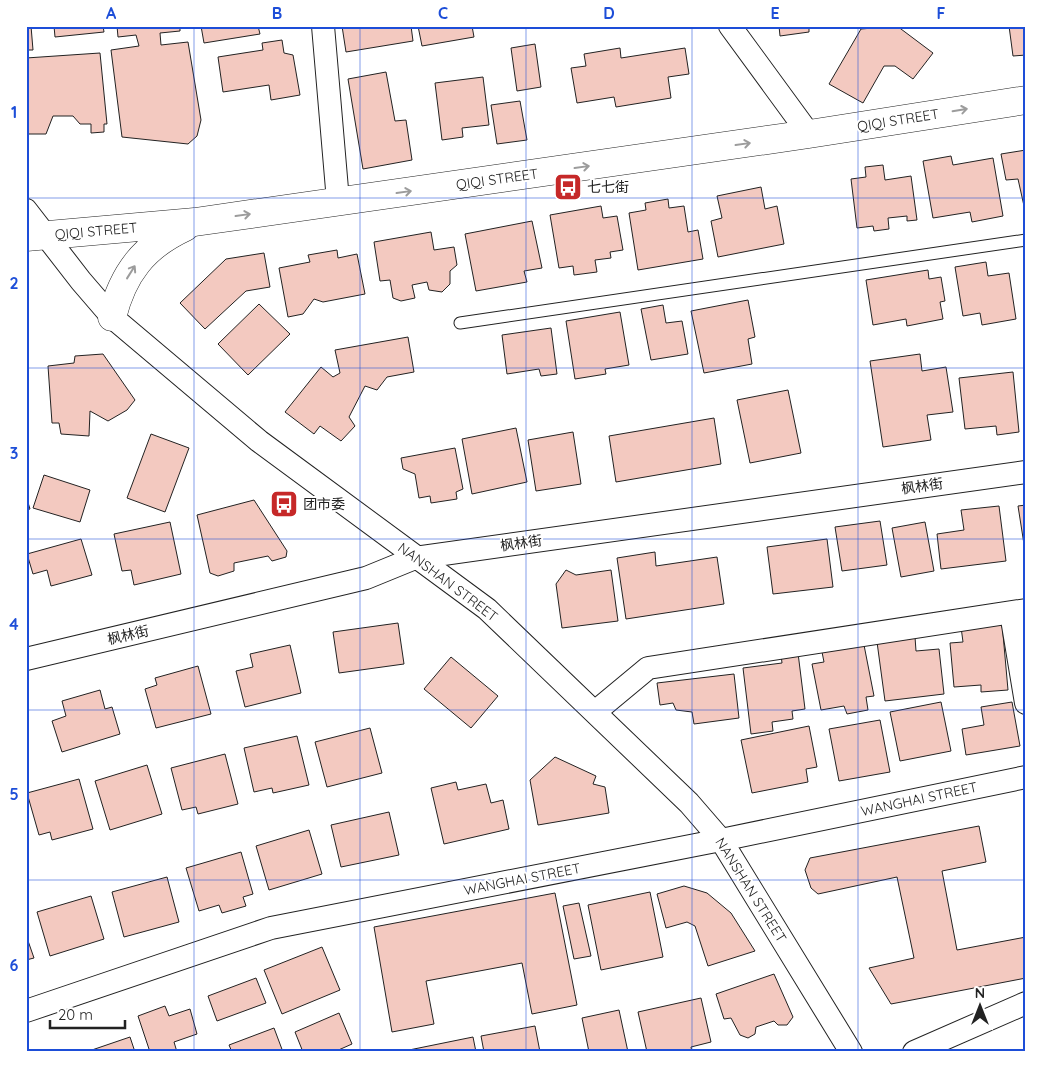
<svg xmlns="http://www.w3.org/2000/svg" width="1052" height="1078" font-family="Quicksand,'Noto Sans SC',sans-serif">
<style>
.building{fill:#f3c9c0;stroke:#222}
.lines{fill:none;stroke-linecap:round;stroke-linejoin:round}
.lane-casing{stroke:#222;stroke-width:13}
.street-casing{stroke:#222;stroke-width:24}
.secondary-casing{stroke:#222;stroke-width:29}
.lane{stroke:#fff;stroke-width:11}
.street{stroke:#fff;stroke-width:22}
.secondary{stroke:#fff;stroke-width:28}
.oneway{stroke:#9c9c9c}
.grid{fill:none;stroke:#1d4ed8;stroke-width:1;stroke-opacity:0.55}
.labels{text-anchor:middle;stroke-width:4;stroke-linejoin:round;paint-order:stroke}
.street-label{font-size:14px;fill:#222;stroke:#fff}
.poi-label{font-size:14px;fill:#222;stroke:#fff;text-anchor:start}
.neatline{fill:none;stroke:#1d4ed8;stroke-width:2}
.grid-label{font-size:16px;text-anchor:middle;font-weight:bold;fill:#1d4ed8}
</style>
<rect width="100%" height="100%" fill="#fff"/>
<path class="building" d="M26,26H31L33,50H26Z
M54,26H103L104,32L55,37Z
M117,26H180V31L160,33L161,45L188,42L201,120L197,136L188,144L122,137L111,50L139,46L136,35L118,37Z
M201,26H258L260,34L204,43Z
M342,26H411L413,41L346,52Z
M418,26H472L474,37L422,46Z
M779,26H809V32L780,36Z
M897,26L933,53L913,79L895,66H884L863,103L829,84L861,29Z
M1009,26H1026V55L1013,56Z
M282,40L284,53L293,55L300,95L271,100L269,85L223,92L218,57L263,50L262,43Z
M535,44L541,87L517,91L511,48Z
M620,48L621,58L685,48L689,74L668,77L671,98L616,107L614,97L577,103L571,68L586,66L584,54Z
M100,53L107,124H104V132L91,133V124H80L73,116H53L46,134H29L26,132V58Z
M386,72L395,121L406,120L412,160L363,169L348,79Z
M483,77L489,125L462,128L463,137L442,140L435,83Z
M520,101L527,140L497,144L491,105Z
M1026,150V205L1024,206L1018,179L1006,180L1001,154Z
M951,156L953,165L993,158L1003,216L972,222L970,212L933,218L923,161Z
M883,165L885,180L911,176L917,220L907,221V216L888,218L889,229L874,231L873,226L857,228L851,179L866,177L865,167Z
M761,187L765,209L777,206L784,244L718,257L711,221L722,218L717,196Z
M668,199L669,208L684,206L688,232L698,230L703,259L638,270L629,213L646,210L645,203Z
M601,206L603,218L617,216L623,250L610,252L611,258L595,260L597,272L574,275L573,266L559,268L550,215Z
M532,221L542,268L524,271L527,282L476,291L465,234Z
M431,232L434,250L454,247L457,265L450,271V284L442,292L429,290L427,282L412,285L415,298L401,301L393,298L390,280L380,281L374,242Z
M337,250L338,258L357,254L365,294L323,302L314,299L303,314L288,317L279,268L310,262L308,255Z
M264,253L270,287L246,291L205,329L180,303L226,259Z
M986,262L988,276L1009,273L1016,319L982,325L980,313L963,316L955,267Z
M928,270L929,279L941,277L945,301L940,302L943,319L907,326L906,319L873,325L866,280Z
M748,300L755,337L748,339L752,364L704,373L691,311Z
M259,304L290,334L248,375L218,344Z
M663,305L666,323L682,321L688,354L651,360L641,309Z
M620,312L629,365L605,369L606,374L575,379L566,321Z
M551,328L557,374L541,376L539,369L507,374L502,335Z
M408,337L414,372L387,377L377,390L365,386L349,417L355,426L341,441L320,426L314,434L285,412L321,367L333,377L340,373L335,350Z
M103,354L135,400L127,410L108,421L90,411L89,436L61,434L59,423H52L48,366L74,363L75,356Z
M920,354L922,371L946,367L953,412L927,415L931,440L883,447L870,361Z
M1013,372L1019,432L997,435L996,426L965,429L959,378Z
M788,390L801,453L750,463L737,400Z
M714,418L721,464L616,482L609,436Z
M516,428L527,482L472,494L462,439Z
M573,432L581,484L536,491L528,440Z
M151,434L189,448L165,512L127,498Z
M455,448L463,489L456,492L457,499L431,503L430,496L419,498L415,474L403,469L401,458Z
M44,475L90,490L80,522L33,508Z
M26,496L30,509L26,510Z
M254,500L287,551L286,557L272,561L268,556L234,563V571L218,576L210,573L197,515Z
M1026,505V557L1018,506Z
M999,506L1006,561L941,569L937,534L964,530L961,510Z
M880,521L887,565L842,571L835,527Z
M170,522L181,574L134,585L131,570L122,571L114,534Z
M925,522L934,571L901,577L892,528Z
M81,539L92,575L51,586L47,570L33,574L27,554Z
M827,539L833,587L773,594L767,547Z
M655,552L656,566L717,557L724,604L626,619L617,558Z
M566,570L576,575L611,570L618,621L562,628L556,584Z
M398,623L404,664L339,673L333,632Z
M1002,623L1008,690L981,692V685L954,687L950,643L963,642L961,627Z
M915,637L916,651L939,649L944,694L885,701L877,642Z
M290,645L301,693L245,707L236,671L253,667L250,654Z
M864,645L874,696L866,697L868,710L847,714L844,706L821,710L812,664L824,662L822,652Z
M798,653L805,709L792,711L793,719L772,722L773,731L751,734L743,668L782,663L781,655Z
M451,657L498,696L471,728L424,689Z
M198,666L211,714L156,728L145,689L157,685L155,678Z
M734,674L739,718L694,724L692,712L676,710L673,703L660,705L657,683Z
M100,690L105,709L112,707L120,734L62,752L52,721L66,716L62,701Z
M941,702L951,751L900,761L890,712Z
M1012,702L1020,746L966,755L962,729L984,725L981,707Z
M880,720L890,772L839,781L829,729Z
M809,726L817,767L806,769L808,782L752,793L741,740Z
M370,728L382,773L327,787L315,742Z
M297,736L309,785L273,793L272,788L254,792L244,748Z
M225,754L238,804L198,814L196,807L182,810L171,768Z
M555,757L596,776L593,784L605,787L609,813L538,825L530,780Z
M147,765L162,814L110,830L95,781Z
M79,779L93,829L52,840L50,832L39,835L27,793Z
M456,782L458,790L486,784L491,803L503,800L509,829L444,844L431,788Z
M389,812L399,855L341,867L331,825Z
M979,826L986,862L942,871L957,950L1026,937V978L891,1004L869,968L914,958L897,877L818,894L811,888L805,870L810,858Z
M309,830L322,874L269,890L256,846Z
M241,852L253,894L243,897L246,906L222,913L219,905L199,911L186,868Z
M167,877L179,922L124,937L112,892Z
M684,886L707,893L731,913L755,951L708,966L695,926L687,922L666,928L657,894Z
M650,892L663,957L601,970L588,905Z
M555,893L577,1005L532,1014L522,963L426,981L434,1024L392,1032L374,927Z
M91,896L104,939L50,956L37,912Z
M579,903L591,956L574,959L563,906Z
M26,935L34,958L26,960Z
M322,947L340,990L282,1014L264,970Z
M774,974L793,1017L787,1025H778L774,1021L756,1027L755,1034L748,1038L740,1035L731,1018L724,1019L716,994Z
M256,978L266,1003L217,1021L208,996Z
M701,998L711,1042L691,1047L692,1052H647L638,1012Z
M165,1006L169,1016L190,1009L197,1034L174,1042L177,1052H150L138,1016Z
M619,1010L628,1052H589L582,1018Z
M339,1013L352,1044L334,1052H303L295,1032Z
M535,1026L540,1052H484L481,1036Z
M274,1028L283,1052H232L229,1045Z
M130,1037L135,1052H86Z
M473,1037L476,1052H409V1050Z"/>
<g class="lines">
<g class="lane-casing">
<path id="lane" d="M460,323L1026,240"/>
</g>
<g class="street-casing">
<path id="street" d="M323,26L338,201
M730,26L809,134
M26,210L81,281L112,317L259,441L487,609L689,803L721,840L851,1052
M1011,613L1026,703
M26,659L366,578L415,558L1026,472
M595,712L648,668L1026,610
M26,1011L271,928L721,840L1026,777
M914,1052L1026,1003"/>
</g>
<g class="secondary-casing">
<path id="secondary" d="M26,237L195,222L809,134L1026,100
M112,317C123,273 144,246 185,227"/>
</g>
<use href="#lane" class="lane"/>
<use href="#street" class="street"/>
<use href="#secondary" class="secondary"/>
</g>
<defs><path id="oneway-shaft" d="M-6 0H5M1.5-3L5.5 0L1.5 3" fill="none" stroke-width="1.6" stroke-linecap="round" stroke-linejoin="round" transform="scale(1.25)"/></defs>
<g class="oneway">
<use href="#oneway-shaft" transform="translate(960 110) rotate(-9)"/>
<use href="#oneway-shaft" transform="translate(743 144) rotate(-8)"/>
<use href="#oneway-shaft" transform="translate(582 167) rotate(-8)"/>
<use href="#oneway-shaft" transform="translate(404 192) rotate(-8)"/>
<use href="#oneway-shaft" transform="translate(243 215) rotate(-8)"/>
<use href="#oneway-shaft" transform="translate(131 272) rotate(-58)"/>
</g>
<path class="grid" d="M194,26V1052M360,26V1052M526,26V1052M692,26V1052M858,26V1052M26,198H1026M26,368H1026M26,539H1026M26,710H1026M26,880H1026"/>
<defs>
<g id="bus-square" transform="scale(1.4375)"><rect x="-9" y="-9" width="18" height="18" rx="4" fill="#c62828" stroke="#fff"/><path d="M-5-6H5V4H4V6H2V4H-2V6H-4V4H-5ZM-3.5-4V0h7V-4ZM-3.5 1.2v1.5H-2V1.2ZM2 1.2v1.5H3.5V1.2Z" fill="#fff"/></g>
</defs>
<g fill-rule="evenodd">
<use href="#bus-square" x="568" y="187"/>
<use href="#bus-square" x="284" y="504"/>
</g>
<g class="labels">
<g class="street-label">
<text transform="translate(898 120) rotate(-9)" y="5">QIQI STREET</text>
<text transform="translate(497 179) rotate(-8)" y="5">QIQI STREET</text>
<text transform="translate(96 231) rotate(-5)" y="5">QIQI STREET</text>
<text transform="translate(922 486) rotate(-8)" y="5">枫林街</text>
<text transform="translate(521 543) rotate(-8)" y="5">枫林街</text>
<text transform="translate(448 582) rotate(37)" y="5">NANSHAN STREET</text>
<text transform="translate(128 635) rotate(-13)" y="5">枫林街</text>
<text transform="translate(919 799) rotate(-12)" y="5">WANGHAI STREET</text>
<text transform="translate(522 879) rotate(-11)" y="5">WANGHAI STREET</text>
<text transform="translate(751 890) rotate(58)" y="5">NANSHAN STREET</text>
</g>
<g class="poi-label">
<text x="587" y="192">七七街</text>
<text x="303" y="509">团市委</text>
</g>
</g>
<rect width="1052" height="1078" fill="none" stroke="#ffffff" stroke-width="55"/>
<g transform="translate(980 1006)" stroke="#ffffff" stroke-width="4" paint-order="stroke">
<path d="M0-4L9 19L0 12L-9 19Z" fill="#222222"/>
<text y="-8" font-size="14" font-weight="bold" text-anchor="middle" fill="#222222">N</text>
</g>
<path d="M50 1020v8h75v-8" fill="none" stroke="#222222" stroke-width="2.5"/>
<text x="58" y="1020" font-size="15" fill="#222222" stroke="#ffffff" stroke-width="4" paint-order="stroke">20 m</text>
<rect x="28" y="28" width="996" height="1022" class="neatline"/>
<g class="grid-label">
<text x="111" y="19">A</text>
<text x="277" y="19">B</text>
<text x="443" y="19">C</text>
<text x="609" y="19">D</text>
<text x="775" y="19">E</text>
<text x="941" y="19">F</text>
<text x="14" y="118">1</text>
<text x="14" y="289">2</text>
<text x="14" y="459">3</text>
<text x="14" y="630">4</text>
<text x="14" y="800">5</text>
<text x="14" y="971">6</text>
</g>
</svg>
